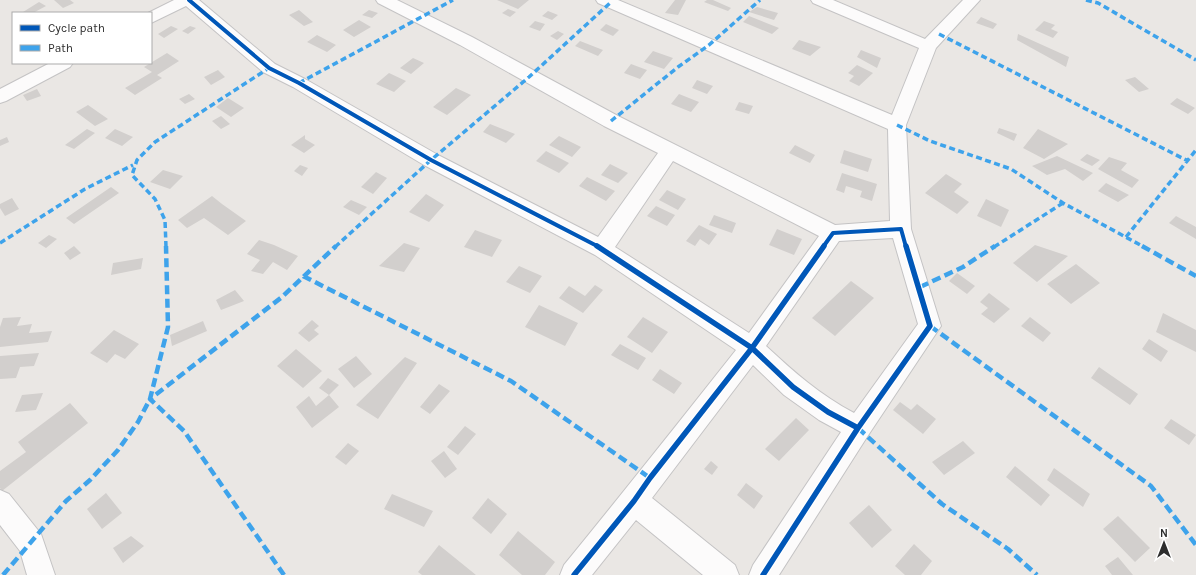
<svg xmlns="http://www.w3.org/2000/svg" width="1196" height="575" font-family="Karla,sans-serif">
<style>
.building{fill:#d2cfcd}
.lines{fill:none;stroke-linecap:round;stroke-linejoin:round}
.minor-casing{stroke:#c4c3c4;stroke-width:2}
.minor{fill:#fcfbfb;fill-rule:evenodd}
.quiet-far1{stroke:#3ea3eb;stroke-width:3.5;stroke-dasharray:6 3.5;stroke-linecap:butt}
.quiet{stroke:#3ea3eb;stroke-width:4.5;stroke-dasharray:9 4.5;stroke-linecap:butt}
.cycleway-far1-casing{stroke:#fff;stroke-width:6}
.cycleway-casing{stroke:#fff;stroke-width:8}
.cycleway-far1{stroke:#0057b8;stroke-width:4}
.cycleway{stroke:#0057b8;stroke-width:5.5}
</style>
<rect width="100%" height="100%" fill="#eae7e4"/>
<path class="building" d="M54,0H70L74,3L63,8Z
M497,0H529L518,9Z
M675,0H686L678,15L665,13Z
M707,0H713L731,8L728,11L704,2Z
M39,2L46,6L33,13L23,12Z
M757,7L778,13L774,20L749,12Z
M508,9L516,12L510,17L502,13Z
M299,10L313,22L304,26L289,15Z
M369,10L378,13L372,18L362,15Z
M548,11L558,15L552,20L542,16Z
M749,16L779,28L772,34L743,22Z
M981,17L997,24L993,29L976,23Z
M359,20L371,27L354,37L343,30Z
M535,21L545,24L540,31L529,27Z
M1044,21L1055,25L1051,29L1058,32L1053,38L1035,30Z
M606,24L619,30L613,36L600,30Z
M171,26L178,29L164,38L158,34Z
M190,26L196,28L188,34L182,31Z
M558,31L564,34L557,40L550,36Z
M1018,34L1069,57L1066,67L1017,40Z
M317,35L336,45L327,52L307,42Z
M799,40L821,47L810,56L792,49Z
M580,41L603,50L598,56L575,46Z
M861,50L881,58L877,68L857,57Z
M653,51L673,58L664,69L644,62Z
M167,53L179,61L157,75L162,78L135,95L125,88L152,72L144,67Z
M413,58L424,63L411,74L400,68Z
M631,64L647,70L640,79L624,73Z
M857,65L873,73L859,86L849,81L854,76L848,73Z
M218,70L225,77L211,85L204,77Z
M389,73L406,81L394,92L376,84Z
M1135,77L1149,89L1139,92L1125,80Z
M697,80L713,86L707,94L692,88Z
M456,88L471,95L447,115L433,107Z
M37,89L41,96L27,101L23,95Z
M189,94L195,99L185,104L179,99Z
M679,94L699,102L691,112L671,104Z
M228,98L244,108L231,117L216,107Z
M1177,98L1195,108L1188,114L1170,104Z
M739,102L753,106L749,114L735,110Z
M88,105L108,119L95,126L76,112Z
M221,116L230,124L221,129L212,121Z
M490,124L515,134L506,143L483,132Z
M999,128L1017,134L1014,141L997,133Z
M87,129L95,133L74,149L65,145Z
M115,129L133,137L122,146L105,138Z
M1038,129L1068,144L1044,159L1023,148Z
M305,135V139L315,145L304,153L291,145Z
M559,136L581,147L572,157L549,145Z
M7,137L9,142L0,146V140Z
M795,145L815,155L810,163L789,153Z
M844,150L872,159L868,172L840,163Z
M546,151L569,163L559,173L536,161Z
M1087,154L1100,160L1092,166L1080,160Z
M1057,156L1093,173L1083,181L1065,169L1047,175L1032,166Z
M1109,157L1127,163L1121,170L1139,180L1132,188L1098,169Z
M610,164L628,173L618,183L601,175Z
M300,165L308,168L302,176L294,171Z
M163,170L183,176L170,189L150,182Z
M376,172L387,178L373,194L361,187Z
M842,173L877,184L872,201L860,197L862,191L846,186L844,193L836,190Z
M946,174L962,184L954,192L969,202L957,214L925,193Z
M587,177L615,191L606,201L579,186Z
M1106,183L1129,195L1118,202L1098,191Z
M111,187L119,193L74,224L66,218Z
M667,190L686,199L678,210L659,200Z
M426,194L444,205L429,222L409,212Z
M212,196L222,204L246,221L228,235L204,218L187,228L178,220Z
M12,198L19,209L5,216L0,208V204Z
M986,199L1009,210L1001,227L977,216Z
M351,200L367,207L359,215L343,207Z
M656,206L675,215L667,226L647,216Z
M714,215L736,223L732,233L709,225Z
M1176,216L1196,227V239L1169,223Z
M699,225L717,234L709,245L700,239L695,246L686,241Z
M777,229L802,239L794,255L769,245Z
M475,230L502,240L492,257L464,247Z
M49,235L57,239L46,248L38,243Z
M259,240L274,245L298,256L287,270L273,262L263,274L251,271L260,260L247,254Z
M404,243L420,248L404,272L379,266Z
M1035,245L1068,256L1037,282L1013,263Z
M74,246L81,253L70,260L64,253Z
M143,258L141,269L111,275L113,263Z
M1076,264L1100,283L1071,304L1047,284Z
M519,266L542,276L530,293L506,282Z
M957,273L975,286L967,294L949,281Z
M851,281L874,298L835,336L812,318Z
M595,285L603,290L583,313L559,298L569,286L585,296Z
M235,290L244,301L221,310L216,300Z
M989,293L1010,309L994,323L981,314L988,308L980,302Z
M539,305L578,323L565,346L525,327Z
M1163,313L1196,330V352L1156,332Z
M21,317L17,326L32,324L29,333L52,331L48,342L0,347V327L3,318Z
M643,317L668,332L652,353L627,337Z
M1030,317L1051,333L1043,342L1021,326Z
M312,320L319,326L314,330L319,334L309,342L298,333Z
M203,321L207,331L172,346L170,335Z
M114,330L139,344L125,359L115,354L107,363L90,353Z
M1149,339L1168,351L1161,362L1142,349Z
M620,344L646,358L638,370L611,355Z
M296,349L322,371L303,388L277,366Z
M39,353L34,366L20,367L16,378L0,379V356Z
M356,356L372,374L354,388L338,369Z
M405,357L417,363L378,419L356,405Z
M1099,367L1138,394L1130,405L1091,378Z
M660,369L682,383L674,394L652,380Z
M328,378L339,385L329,395L319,388Z
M439,384L450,391L430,414L420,407Z
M43,393L36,410L15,412L22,395Z
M329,395L339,407L312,428L296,407L309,396L316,406Z
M900,402L911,410L917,404L936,419L923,434L893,410Z
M70,403L88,423L2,491L0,488V471L26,452L18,442Z
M796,418L809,430L779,461L765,449Z
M1171,419L1196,435L1189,445L1164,428Z
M465,426L476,434L458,455L447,447Z
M963,441L975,453L944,475L932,462Z
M348,443L359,451L346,465L335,457Z
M444,451L457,469L445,478L431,461Z
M711,461L718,467L712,475L704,469Z
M1015,466L1050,495L1041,506L1006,477Z
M1054,468L1090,494L1083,507L1047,480Z
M746,483L763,496L754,509L737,495Z
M106,493L122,513L102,529L87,509Z
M392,494L433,511L424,527L384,509Z
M488,498L507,514L491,534L472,518Z
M869,505L892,530L872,548L849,523Z
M1118,516L1150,548L1135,562L1103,529Z
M518,531L555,562L545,575H522L499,555Z
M131,536L144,546L123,563L113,548Z
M914,544L932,561L921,575H905L895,566Z
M439,545L476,575H422L418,572Z
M1118,557L1133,575H1112L1105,566Z"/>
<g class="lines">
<g class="minor-casing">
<path id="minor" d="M174,0H199L275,64L305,79L438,155L598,237L658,153L604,126L460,45L378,3L376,0H397L472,37L618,116L835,225L890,221L888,129L598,3L596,0H618L892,115L919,48L813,3L811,0H833L925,39L963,0H980L936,48L906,125L911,229L941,326L867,437L779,575H749L753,565L841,432L819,420L784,395L753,365L652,498L735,565L739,575H703L636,520L592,575H560L564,565C622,494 679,422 736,350L595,255L424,165L293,87L263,72L186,6L151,23V13H148ZM673,161L819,236L749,333L615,247ZM893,238L918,324L854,413C820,395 794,372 766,346L839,241Z
M50,63H73L70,67L6,101L0,103V89Z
M0,490L9,494L41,534L55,575H27L20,551L0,525Z"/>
</g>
<use href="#minor" class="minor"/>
<path class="quiet-far1" d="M1086,0L1098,3L1196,60
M939,34L1188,161
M299,83L453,0
M611,121L678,67L709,45L760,0
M897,125L930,141L1011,169L1063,203L1144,247
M1126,237L1196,150
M0,243L85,189L133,165
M166,247L165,220L155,199L132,175L137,160L155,142L269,68
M335,247L431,160L529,77L610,3
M994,247L1063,203"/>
<path class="quiet" d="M1142,246L1196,276
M303,276L511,381L650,478
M920,287L963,267L995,246
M930,326L1151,486L1196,545
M858,428L942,504L1008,549L1037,575
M3,575L66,501L90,480L118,450L138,422L150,399L168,327L166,246
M284,575L184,431L150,399L282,297L336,246"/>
<g class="cycleway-far1-casing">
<path id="cycleway-far1" d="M189,0L269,68L299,83L431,160L599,247
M823,247L833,233L901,229L906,247"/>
</g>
<g class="cycleway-casing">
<path id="cycleway" d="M597,246L752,348L793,387L828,412L858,428
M574,575L634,501L650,478L752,348L824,246
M763,575L858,428L930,326L906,246"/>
</g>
<use href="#cycleway-far1" class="cycleway-far1"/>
<use href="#cycleway" class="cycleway"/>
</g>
<rect x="12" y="12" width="140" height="52" fill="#ffffff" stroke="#ababab"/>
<rect x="20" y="25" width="20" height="6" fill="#0057b8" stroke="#ababab"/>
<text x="48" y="32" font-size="12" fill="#2d2d2d">Cycle path</text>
<rect x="20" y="45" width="20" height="6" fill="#3ea3eb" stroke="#ababab"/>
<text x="48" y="52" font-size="12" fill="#2d2d2d">Path</text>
<g transform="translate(1164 543)" stroke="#ffffff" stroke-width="3" paint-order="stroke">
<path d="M0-3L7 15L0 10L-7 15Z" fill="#2d2d2d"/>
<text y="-6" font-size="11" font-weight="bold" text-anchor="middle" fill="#2d2d2d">N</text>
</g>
</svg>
